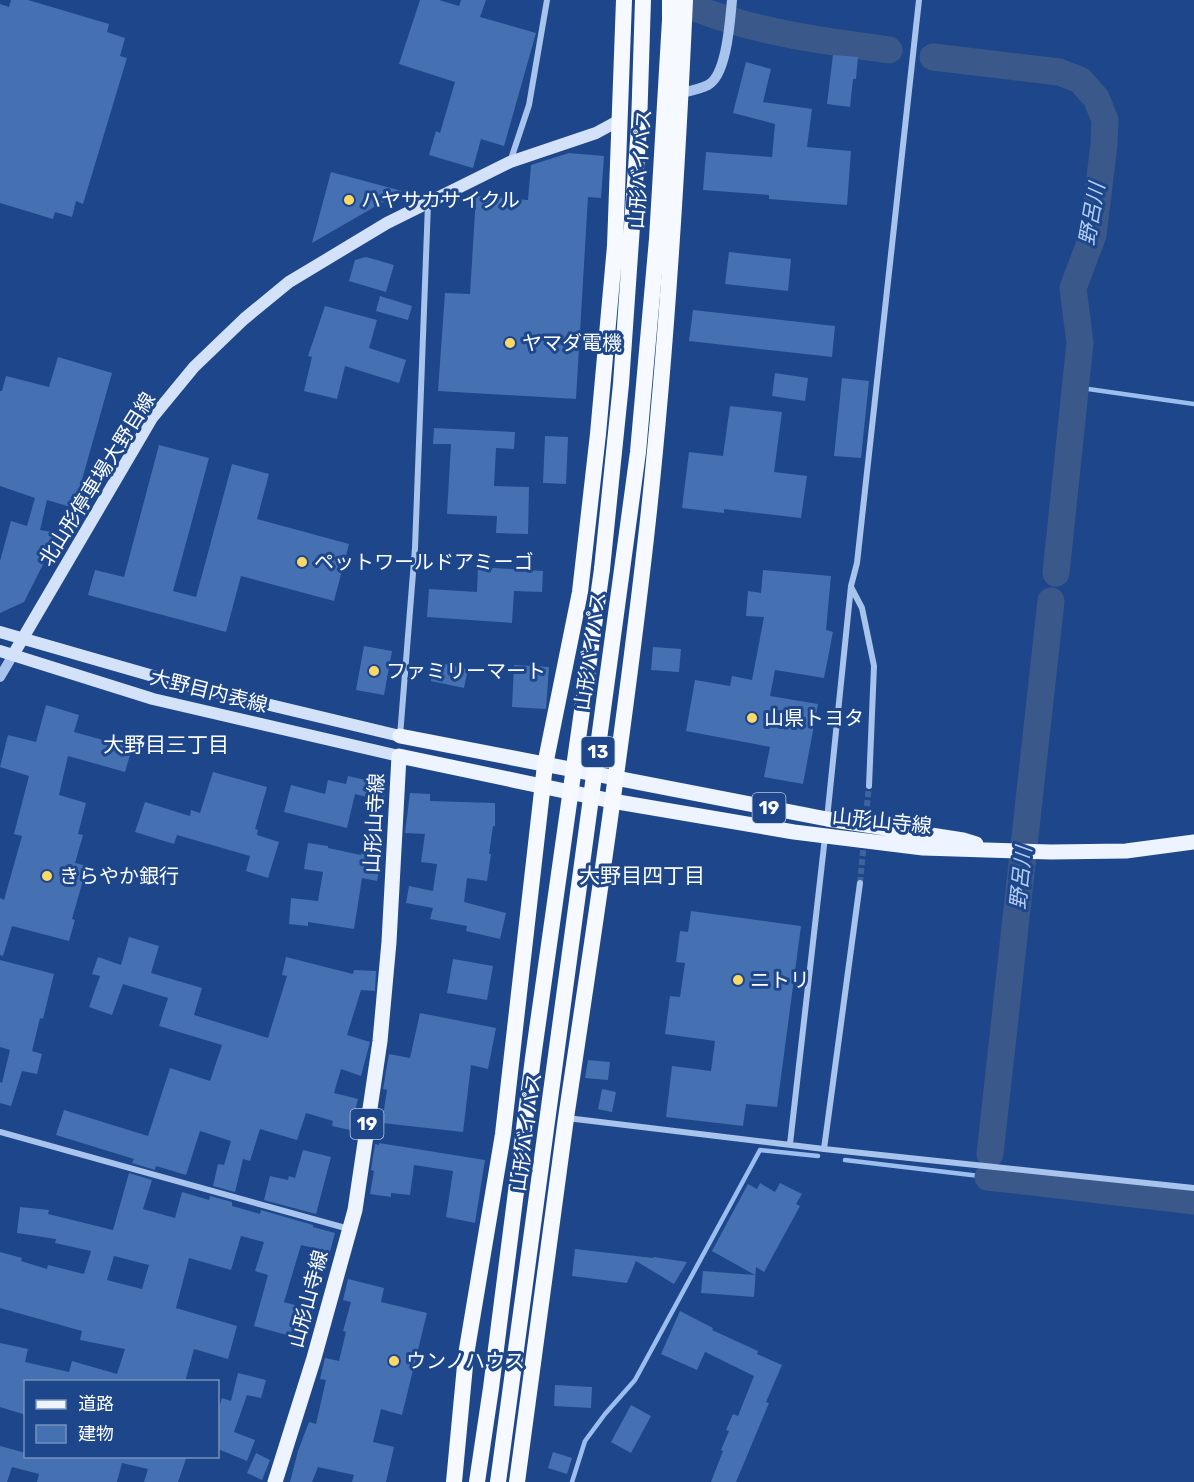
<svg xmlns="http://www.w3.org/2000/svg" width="1194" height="1482" font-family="Rubik,'Noto Sans JP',sans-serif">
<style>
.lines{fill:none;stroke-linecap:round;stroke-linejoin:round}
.stream{stroke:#9bbeee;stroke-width:4.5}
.river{stroke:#3a598a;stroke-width:27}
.building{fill:#4570b2;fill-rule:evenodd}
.minor-tunnel{stroke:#3f639c;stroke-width:6;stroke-dasharray:6 3;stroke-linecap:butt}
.minor{stroke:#a8c3ec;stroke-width:6}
.tertiary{stroke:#a8c3ec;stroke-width:10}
.secondary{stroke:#d4e2f9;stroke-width:12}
.primary{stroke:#edf3ff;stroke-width:15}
.trunk{stroke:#f6f9ff;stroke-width:16}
.trunk-bridge{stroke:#f6f9ff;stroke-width:16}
.poi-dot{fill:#fcd866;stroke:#1d478a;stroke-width:2}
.labels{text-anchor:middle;stroke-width:6;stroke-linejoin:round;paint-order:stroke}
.shield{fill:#1d478a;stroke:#bbc8dc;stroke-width:1.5}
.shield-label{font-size:18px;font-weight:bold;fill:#fff}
.street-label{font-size:20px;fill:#fff;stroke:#1d478a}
.poi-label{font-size:20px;fill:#fff;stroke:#1d478a;text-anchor:start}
.water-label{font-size:21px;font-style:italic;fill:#b4cef3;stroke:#1d478a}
.neighbourhood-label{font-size:21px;fill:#fff;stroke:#1d478a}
</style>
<rect width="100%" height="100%" fill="#1d478a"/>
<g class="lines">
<path class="stream" d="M1074,387L1194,404
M845,1160L988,1177
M572,1482L585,1441L605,1414L635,1380L760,1150L818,1156"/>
<path class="river" d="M700,10C760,33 825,41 889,50
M933,57L1059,72L1080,80L1096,98L1105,120L1104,144L1093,235L1073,288L1080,343L1056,573
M990,1154L1051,601
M988,1177L1194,1201"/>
</g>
<path class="building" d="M11,0H28L109,24L107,32L125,38L120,56L127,58L83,204L76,201L72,217L55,212L53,219L0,203V4L9,7Z
M420,0H439L459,6L461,0H486L480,17L536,33L504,146L481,139L473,168L429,155L436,131L440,133L455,82L399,64Z
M833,55L858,57L856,79H853L850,107L827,104Z
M746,62L771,69L763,102L812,109L807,147L851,151L847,205L769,199V195L703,190L706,152L772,157L775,124L733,113Z
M569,153L604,156L601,198L588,197L576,399L438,391L445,293L470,294L476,196L528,200L531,165Z
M331,172L402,191L312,243Z
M729,252L791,259L788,291L725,284Z
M366,257L394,265L386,292L349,281L355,260Z
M380,296L412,306L408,320L376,311Z
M325,306L377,320L369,348L406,360L399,383L345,366L337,399L304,391L312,357L308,356Z
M693,310L835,326L832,357L689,341Z
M58,357L112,373L74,508L47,500L40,530L59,533L24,602L0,613V561L11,521L27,526L35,498L0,486V391H2L6,376L49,387Z
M775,373L808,378L805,401L772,396Z
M842,378L869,381L861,458L834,456Z
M730,406L782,412L774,472L807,476L801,518L724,509V513L682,508L689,452L723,456Z
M434,428L515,432L514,449L496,448L494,486L529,487L528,534L496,533L497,516L447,514L451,444H433Z
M545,436L568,437L566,484L543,483Z
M159,445L209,458L173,591L196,597L232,464L269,474L257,519L349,544L334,601L241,576L226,632L88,595L95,570L124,577Z
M478,567L543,571L542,592L514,591L512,623L427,617L429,589L477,592Z
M763,570L831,576L826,630L833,632L824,678L775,670L770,696L818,704L803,784L764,777L770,747L686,731L695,680L730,686L732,676L752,680L764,617L746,616L748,591L761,593Z
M364,646L392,651L384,695L356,690Z
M653,647L681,649L679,672L651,670Z
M435,662L468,669L464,688L431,681Z
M514,665L549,667L546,709L512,707Z
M46,705L79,715L74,732L132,748L125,772L68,756L59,795L86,803L78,834L83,835L75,863L87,866L72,919L75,920L69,941L12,926L3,956L0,955V898L4,900L22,836L14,834L29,776L0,767L8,735L36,742Z
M213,772L267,787L255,829L258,830L257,835L279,842L268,878L246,871L250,856L177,835L174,844L135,832L145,802L190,816L191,810L200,813Z
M348,776L387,785L383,801L355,794L347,828L284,812L291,785L325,794L328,780L346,784Z
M410,793L430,794V801L495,803V826H493L489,854H491L487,881L467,878L464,902L506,913L500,939L466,931L467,926L430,919L433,908L406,903L409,886L433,891L437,864L421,862L425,834L405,833Z
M308,843L328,846V848L361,855L362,850L383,853L377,881L362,878L354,929L308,922V926L289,924L291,898L318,901L323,872L304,869Z
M691,911L801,926L777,1107L746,1104L743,1126L666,1117L672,1066L711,1071L715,1041L665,1034L670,996L680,997L685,963L676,962L680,931L688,932Z
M129,937L159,946L151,973L202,988L194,1015L268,1038L287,976L282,975L286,957L353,974L354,970L376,971L375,991L361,990L347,1035L370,1042L361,1076L341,1069L334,1093L358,1099L350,1130L332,1126L333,1121L306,1113L297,1140L260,1129L250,1161L243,1159L235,1192L213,1186L218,1164L224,1165L231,1141L200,1131L186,1175L156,1166L155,1170L132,1163L134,1159L56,1135L64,1110L148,1136L170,1068L210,1081L222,1045L159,1026L168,998L123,984L112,1015L89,1007L100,976L92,974L98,957L121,965Z
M453,959L493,966L487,1000L447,993Z
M0,960L54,974L43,1019L40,1018L32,1051L42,1054L37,1074L22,1071L11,1106L0,1103V1082L2,1083L10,1050L0,1047Z
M420,1013L496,1028L488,1069L471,1065L463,1132L382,1123L387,1090L383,1089L389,1054L410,1058Z
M588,1060L610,1062L608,1080L585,1078Z
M602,1089L616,1092L612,1112L598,1109Z
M379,1143L485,1160L475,1223L446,1217L453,1171L414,1165L410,1195L391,1193V1197L370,1194L374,1171L371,1170L375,1144L379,1145Z
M303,1150L331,1157L316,1214L264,1200L270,1176L288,1180L289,1176L295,1178Z
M129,1173L152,1180L143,1209L175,1218L182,1192L209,1200L210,1196L232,1202V1206L260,1214L261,1210L313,1225V1227L335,1233L330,1252L301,1245L284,1302L313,1310L305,1340L254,1326L268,1275L255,1271L264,1242L241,1236L231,1270L189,1258L176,1308L237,1326L228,1359L194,1349L185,1382H26V1415L0,1407V1343L28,1349L25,1362L69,1372L72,1361L117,1374L125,1349L80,1340L82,1331L0,1308V1252L22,1258L21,1261L47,1269L48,1265L84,1274L91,1251L55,1243L56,1239L17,1233L20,1207L49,1210L48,1214L113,1230ZM114,1256L149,1265L142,1289L107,1280Z
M760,1183L775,1192L780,1183L802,1194L796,1204L800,1206L764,1272L756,1267L754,1297L701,1293L703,1271L755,1275L712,1251L748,1184L757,1189Z
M575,1249L653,1258L654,1257L687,1262L674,1284L636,1261L627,1283L572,1276Z
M348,1279L384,1288L381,1302L427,1313L402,1415L381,1409L373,1442L394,1447L386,1482H352L354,1475L318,1467L312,1482H290L298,1451L309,1422L316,1424L326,1380L320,1379L325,1358L339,1361L346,1332L343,1331L351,1302L343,1300Z
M680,1311L713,1328L712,1330L758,1351L757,1354L782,1365L766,1402L769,1403L736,1482H711L723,1451L721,1450L729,1431L726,1430L733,1414L738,1416L754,1376L705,1352L697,1370L661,1354Z
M238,1373L266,1380L261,1398L247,1395L234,1432L255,1440L247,1461L218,1449V1411L222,1398L231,1401Z
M555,1385L592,1387L591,1408L554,1406Z
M631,1405L651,1416L631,1453L611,1442Z
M0,1446L26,1453V1456H187L178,1482H144L148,1469L122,1463L117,1482H37L39,1474L12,1467L7,1482H0Z
M553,1452L572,1458L567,1474L548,1468Z
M256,1453L270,1460L262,1480L247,1473Z"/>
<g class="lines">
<path class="minor-tunnel" d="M865,824L869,786
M860,883L864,841"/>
<path class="minor" d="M510,162L529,105L547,0
M851,587L862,608L874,666L869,786
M400,736L415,548L428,204
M827,819L851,586L857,563L919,0
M567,1118L824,1149L1194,1188
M0,1132L349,1229
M790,1144L825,837
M824,1149L860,883"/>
<path class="tertiary" d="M681,93C690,91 700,89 708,85C727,75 730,20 732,0
M0,677L13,655"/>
<path class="secondary" d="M0,632L174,682L400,736
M0,651L153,699L399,756
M13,655L152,418L194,367L244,319L289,282L387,223L510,162L596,133L620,120"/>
<path class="primary" d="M400,736L827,819L963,840L976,844
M275,1482L314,1358L355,1210L380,1041L389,942L399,756L612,801L794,832L923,848L1051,852L1126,851L1194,842"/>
<path class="trunk" d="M670,0V20
M602,569L621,384L639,126L643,0
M454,1482L466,1355L503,1134L545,765L580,592L598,434L615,246L624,0
M517,1482C534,1361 549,1239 566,1118C595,925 624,732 646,538C666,360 677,179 685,0"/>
<path class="trunk-bridge" d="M477,1482L491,1388L533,1058L602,569
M498,1482L638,452L657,239L670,20"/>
</g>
<g class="poi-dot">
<circle cx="349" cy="200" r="6"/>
<circle cx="510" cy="343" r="6"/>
<circle cx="302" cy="562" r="6"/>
<circle cx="374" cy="671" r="6"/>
<circle cx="752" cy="718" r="6"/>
<circle cx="47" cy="876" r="6"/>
<circle cx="738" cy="980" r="6"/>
<circle cx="394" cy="1361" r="6"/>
</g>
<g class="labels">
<g class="shield">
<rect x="581.5" y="737" width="33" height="30" rx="4.5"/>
<rect x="752.5" y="793" width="33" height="30" rx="4.5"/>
<rect x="350.5" y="1109" width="33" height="30" rx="4.5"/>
</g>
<g class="shield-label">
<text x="598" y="758">13</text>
<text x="769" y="814">19</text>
<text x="367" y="1130">19</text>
</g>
<g class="street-label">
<text transform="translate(640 169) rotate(-86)" y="7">山形バイパス</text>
<text transform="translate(97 479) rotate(-58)" y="7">北山形停車場大野目線</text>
<text transform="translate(590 651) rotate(-82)" y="7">山形バイパス</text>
<text transform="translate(209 691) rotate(14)" y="7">大野目内表線</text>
<text transform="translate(882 821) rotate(6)" y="7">山形山寺線</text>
<text transform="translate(374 823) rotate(-87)" y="7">山形山寺線</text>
<text transform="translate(526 1132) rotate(-82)" y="7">山形バイパス</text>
<text transform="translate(308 1299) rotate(-75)" y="7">山形山寺線</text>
</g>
<g class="poi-label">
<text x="361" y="207">ハヤサカサイクル</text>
<text x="522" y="350">ヤマダ電機</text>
<text x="314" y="569">ペットワールドアミーゴ</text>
<text x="386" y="678">ファミリーマート</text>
<text x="764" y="725">山県トヨタ</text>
<text x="59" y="883">きらやか銀行</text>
<text x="750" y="987">ニトリ</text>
<text x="406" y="1368">ウンノハウス</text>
</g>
<g class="water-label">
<text transform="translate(1092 214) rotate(-80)" y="7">野呂川</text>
<text transform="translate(1021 878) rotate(-84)" y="7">野呂川</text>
</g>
<g class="neighbourhood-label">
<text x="166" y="752">大野目三丁目</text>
<text x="642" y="883">大野目四丁目</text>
</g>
</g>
<rect x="24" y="1380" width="195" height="78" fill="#1d478a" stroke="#7791b9" stroke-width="1.5"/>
<rect x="36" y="1400" width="30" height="9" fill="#edf3ff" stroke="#7791b9" stroke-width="1.5"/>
<text x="78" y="1410" font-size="18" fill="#ffffff">道路</text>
<rect x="36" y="1425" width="30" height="18" fill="#4570b2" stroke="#7791b9" stroke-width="1.5"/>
<text x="78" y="1440" font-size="18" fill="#ffffff">建物</text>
</svg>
